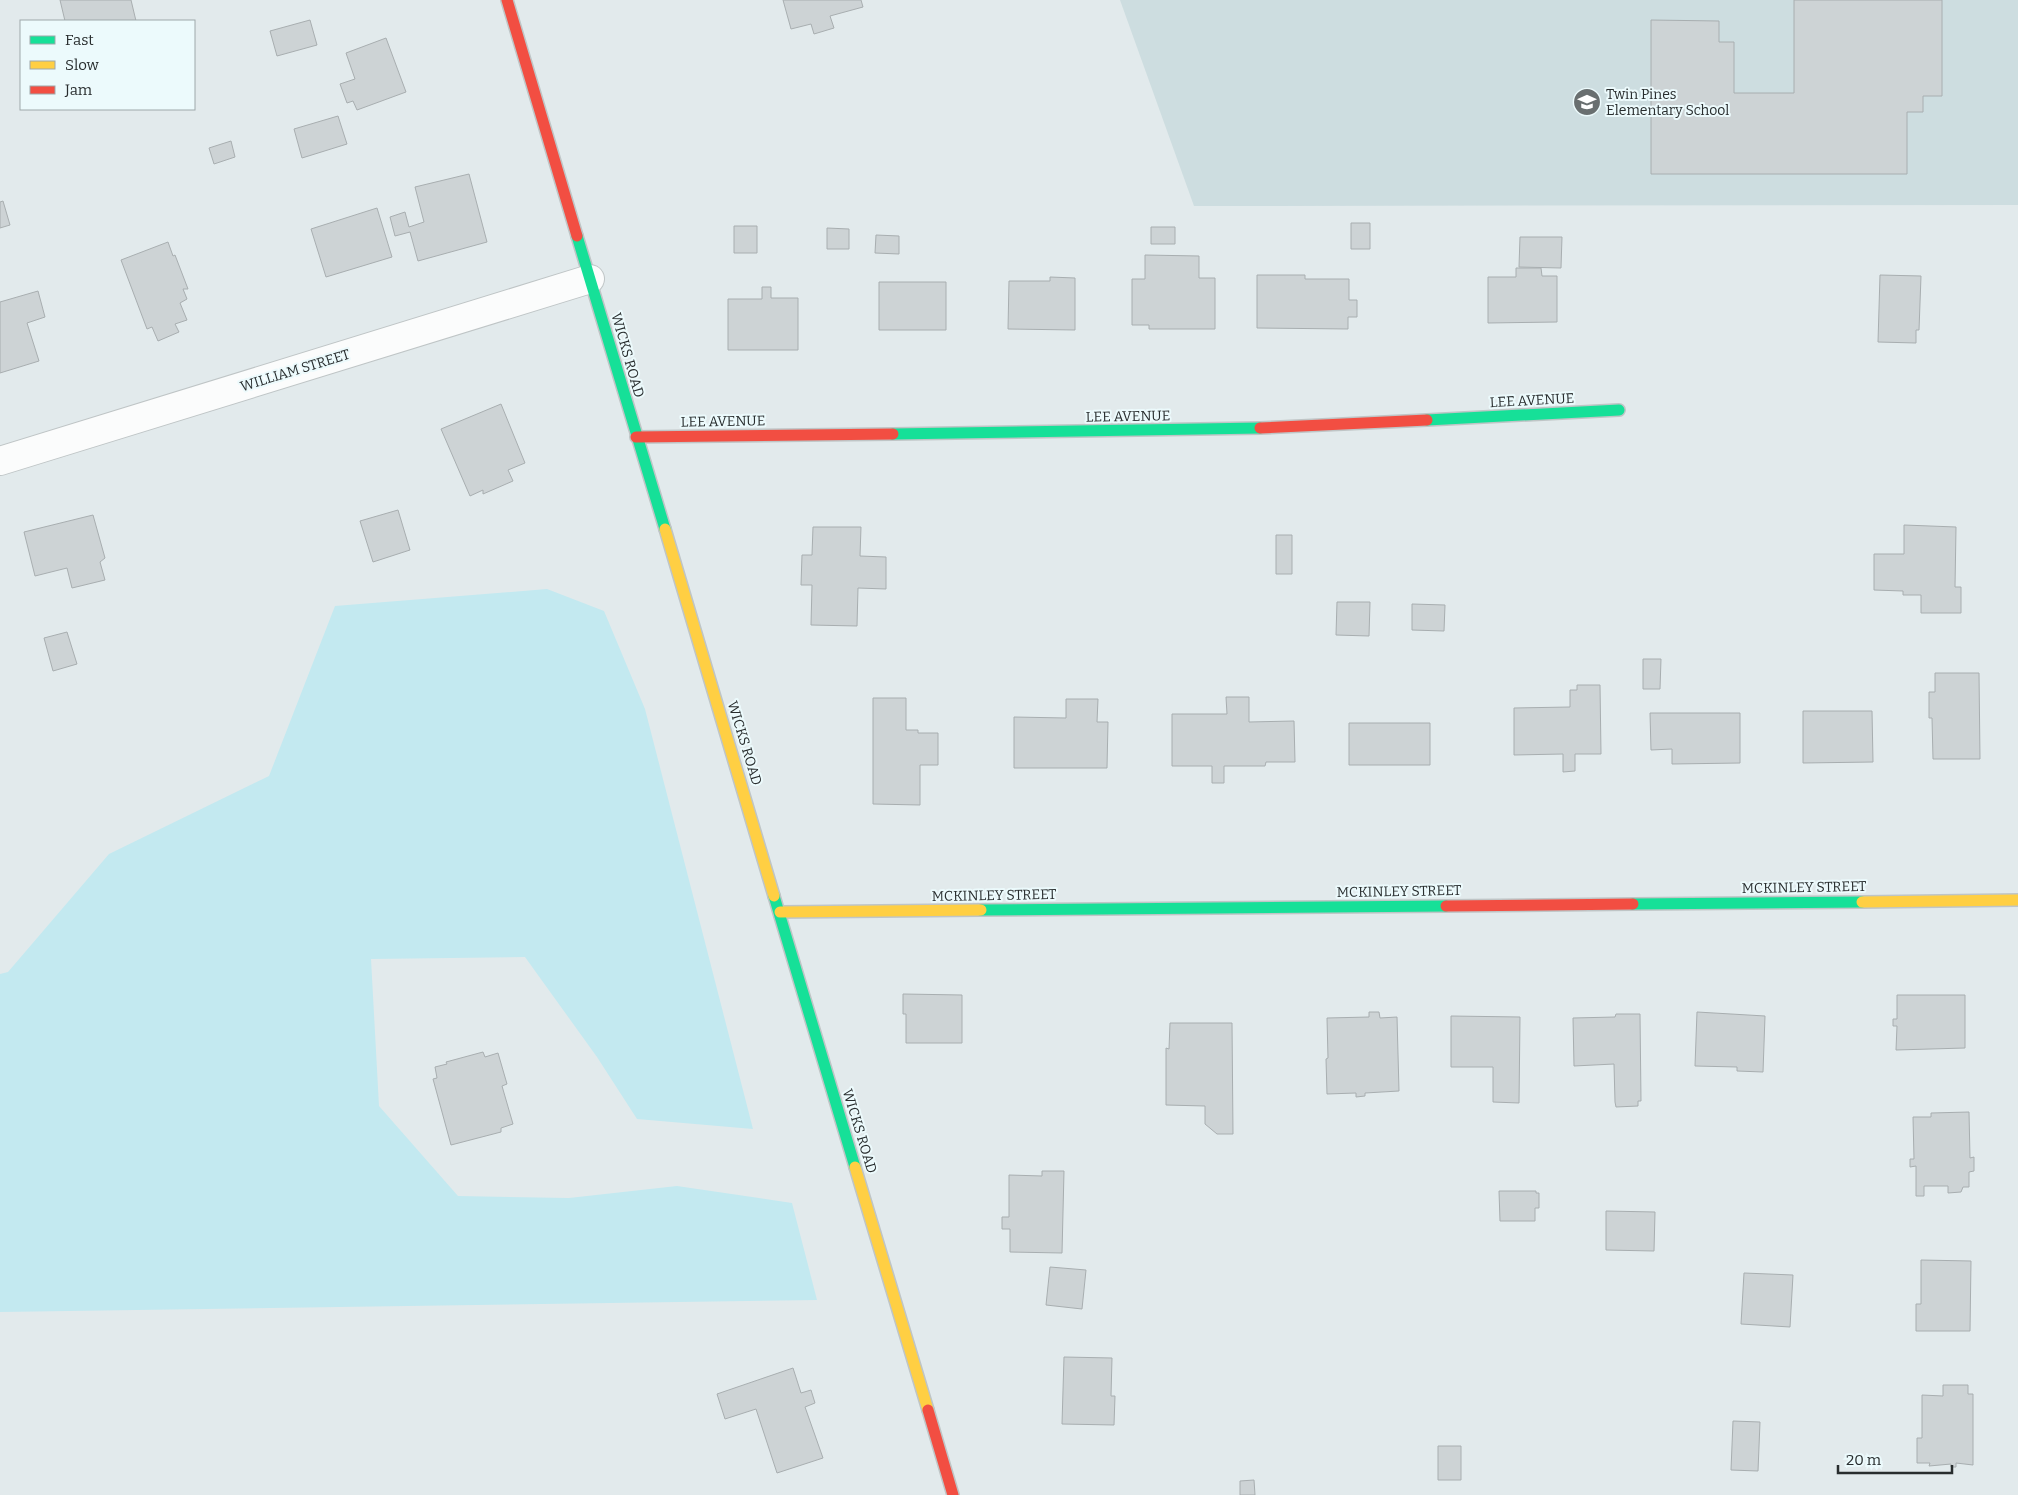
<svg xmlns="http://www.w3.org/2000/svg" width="2018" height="1495" font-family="Bitter,serif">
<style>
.built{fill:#cddde0}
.green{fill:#c3e9f0}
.building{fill:#cdd3d5;stroke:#a8aeb0}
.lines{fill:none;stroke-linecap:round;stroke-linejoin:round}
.street-casing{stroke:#bfc5c6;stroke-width:30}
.fast-casing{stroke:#bfc5c6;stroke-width:14}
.slow-casing{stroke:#bfc5c6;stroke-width:14}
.jam-casing{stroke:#bfc5c6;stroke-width:14}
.street{stroke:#fbfcfc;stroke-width:28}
.fast{stroke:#16e098;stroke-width:11}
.slow{stroke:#ffcf43;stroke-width:11}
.jam{stroke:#f24e42;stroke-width:11}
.labels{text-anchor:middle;stroke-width:4;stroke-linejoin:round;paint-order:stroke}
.poi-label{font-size:14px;fill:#282d2e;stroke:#ecfafc;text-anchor:start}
.street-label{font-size:14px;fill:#282d2e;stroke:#ecfafc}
</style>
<rect width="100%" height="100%" fill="#e2eaec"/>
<path class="built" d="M1120,0H2018V205L1194,206Z"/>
<path class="green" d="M547,589L604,611L645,709L753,1129L637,1119L597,1057L525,957L371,959L379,1106L458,1196L569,1198L677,1186L792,1203L817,1300L0,1312V974L8,972L109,854L269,776L335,606Z"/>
<path class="building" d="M60,0H131L136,21H65Z
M783,0H861L863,7L830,16L834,28L814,34L811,24L791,29Z
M1794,0H1942V96H1923V112H1907V174H1651V20L1719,21V42H1734V93H1794Z
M310,20L317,45L277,56L270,31Z
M386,38L406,92L357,110L353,101L347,103L340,84L355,79L346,53Z
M338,116L347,144L302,158L294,129Z
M231,141L235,157L214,164L209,148Z
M469,174L487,242L418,261L410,232L395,236L390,217L405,212L409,227L424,222L415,187Z
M3,201L10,225L0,228V202Z
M377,208L392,257L326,277L311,229Z
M1351,223H1370V249H1351Z
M734,226H757V253H734Z
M1151,227H1175V244H1151Z
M827,228L849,229V249H827Z
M876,235L899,236V254L875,253Z
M1520,237H1562L1561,268L1519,267Z
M168,242L173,256L175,255L188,289H183L187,299L180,303L187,320L175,324L179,332L158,341L152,327L147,329L121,260Z
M1145,255L1199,256V278H1215V329H1149V325H1132V279H1145Z
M1516,268H1541L1542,276H1557V322L1488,323V277H1516Z
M1257,275H1305V279H1349V300H1357V317H1348V329L1257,328Z
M1880,275L1921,276L1919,330H1916V343L1878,342Z
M1050,277L1075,278V330L1008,329L1009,281H1050Z
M879,282H946V330H879Z
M762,287H771V298H798V350H728V299H762Z
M38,291L45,317L27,323L39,361L0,373V302Z
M501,404L525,463L508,470L513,481L483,494V490L470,496L441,429Z
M398,510L410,550L373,562L360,521Z
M93,515L105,558L100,562L105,580L72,588L67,568L35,576L24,532Z
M1904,525L1956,527L1955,587H1961V613H1921V595H1903V591L1874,590V554H1904Z
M813,527H861L860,556L886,557V589L858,588L857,626L811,625L812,585H801L802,555H812Z
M1276,535H1292V574H1276Z
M1337,602H1370L1369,636L1336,635Z
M1412,604L1445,605L1444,631L1412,630Z
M67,632L77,664L53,671L44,638Z
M1643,659H1661L1660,689H1643Z
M1935,673H1979L1980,759H1933L1932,718H1929V692H1935Z
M1577,685H1600L1601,754H1575V771L1563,772V754L1514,755V708L1570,707V690H1577Z
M1226,697H1249V722L1294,721L1295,762H1266L1265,766H1224V783H1212V766H1172V714H1227Z
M873,698H906V730H918V733H938V765H920V805L873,804Z
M1066,699H1098L1097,722H1108L1107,768H1014V717L1066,718Z
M1803,711H1872L1873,762L1803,763Z
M1650,713H1740V763L1672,764V749L1651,750Z
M1349,723H1430V765H1349Z
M903,994L962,995V1043H906V1014H903Z
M1897,995H1965V1048L1896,1050L1897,1026H1893V1019H1897Z
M1369,1012H1379L1380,1018L1397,1017L1399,1091L1365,1093V1096L1356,1097V1093L1327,1094L1326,1059L1328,1058L1327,1018L1369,1017Z
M1697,1012L1765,1016L1763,1072L1737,1071V1067L1695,1066Z
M1616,1014H1640L1641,1101H1638V1106L1616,1107L1615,1102L1614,1064L1574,1066L1573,1018L1615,1017Z
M1451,1016L1520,1017L1519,1103L1493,1102V1067H1451Z
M1170,1023H1232L1233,1134H1217L1205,1124V1106L1166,1105V1048L1169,1049Z
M483,1052L485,1057L498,1053L507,1084L502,1086L513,1124L501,1128V1132L451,1145L433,1079L437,1078L435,1067L447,1064L446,1062Z
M1969,1112L1970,1158L1974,1157V1171L1969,1172V1187H1963L1961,1192L1948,1193V1186H1924V1196H1916V1166L1910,1167V1159H1914L1913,1117H1931V1113Z
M1042,1171H1064L1062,1253L1010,1252V1229H1002V1217H1009V1175L1042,1176Z
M1499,1191H1536V1193H1539V1208H1535V1221H1500Z
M1606,1211L1655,1212L1654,1251L1606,1250Z
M1921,1260L1971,1261L1970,1331H1916V1304H1921Z
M1050,1267L1086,1270L1082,1309L1046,1305Z
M1744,1273L1793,1275L1790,1327L1741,1324Z
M1064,1357L1112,1358L1111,1396H1115L1114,1425L1062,1424Z
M793,1368L801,1393L811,1390L815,1403L805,1407L823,1458L777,1473L756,1409L725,1419L717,1394Z
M1943,1385H1968V1394H1973V1465L1956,1463V1467H1951V1464L1929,1466L1930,1463H1917V1438H1922V1395L1943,1396Z
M1733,1421L1760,1422L1758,1471L1731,1470Z
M1438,1446H1461V1480H1438Z
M1254,1480L1255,1495H1240V1481Z"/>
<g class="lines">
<g class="street-casing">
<path id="street" d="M0,461L590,279"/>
</g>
<g class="fast-casing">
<path id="fast" d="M577,236L665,529
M1427,420L1619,410
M893,434L1260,428
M774,896L855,1167
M1633,904L1862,902
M981,910L1446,906"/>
</g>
<g class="slow-casing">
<path id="slow" d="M665,529L774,896
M1862,902L2018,900
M780,912L981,910
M855,1167L928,1410"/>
</g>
<g class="jam-casing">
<path id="jam" d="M507,0L577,236
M1260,428L1427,420
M636,437L893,434
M1446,906L1633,904
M928,1410L953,1495"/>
</g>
<use href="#street" class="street"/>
<use href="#fast" class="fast"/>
<use href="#slow" class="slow"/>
<use href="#jam" class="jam"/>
</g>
<defs>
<g id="school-disc" transform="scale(1.4375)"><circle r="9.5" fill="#696f70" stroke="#ecfafc"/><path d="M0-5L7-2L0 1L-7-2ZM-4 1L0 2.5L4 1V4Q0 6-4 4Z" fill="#fff"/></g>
</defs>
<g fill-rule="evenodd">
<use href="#school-disc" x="1587" y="102"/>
</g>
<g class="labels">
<g class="poi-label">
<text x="1606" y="99">Twin Pines<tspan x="1606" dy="16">Elementary School</tspan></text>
</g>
<g class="street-label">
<text transform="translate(628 355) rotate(74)" y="5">WICKS ROAD</text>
<text transform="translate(295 370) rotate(-17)" y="5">WILLIAM STREET</text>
<text transform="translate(1532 400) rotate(-3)" y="5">LEE AVENUE</text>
<text transform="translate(1128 416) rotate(-1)" y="5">LEE AVENUE</text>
<text transform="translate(723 421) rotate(-1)" y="5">LEE AVENUE</text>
<text transform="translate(745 743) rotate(73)" y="5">WICKS ROAD</text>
<text transform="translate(1804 887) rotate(-1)" y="5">MCKINLEY STREET</text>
<text transform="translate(1399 891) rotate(-1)" y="5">MCKINLEY STREET</text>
<text transform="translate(994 895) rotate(-1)" y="5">MCKINLEY STREET</text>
<text transform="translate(860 1131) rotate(73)" y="5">WICKS ROAD</text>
</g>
</g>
<rect x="20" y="20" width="175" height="90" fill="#ecfafc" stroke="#9ea8aa"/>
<rect x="30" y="36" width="25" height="8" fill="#16e098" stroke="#9ea8aa"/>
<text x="65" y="45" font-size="15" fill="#282d2e">Fast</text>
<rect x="30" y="61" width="25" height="8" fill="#ffcf43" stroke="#9ea8aa"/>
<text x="65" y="70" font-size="15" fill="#282d2e">Slow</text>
<rect x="30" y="86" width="25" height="8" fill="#f24e42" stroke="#9ea8aa"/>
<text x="65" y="95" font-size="15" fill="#282d2e">Jam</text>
<path d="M1838 1465v8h114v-8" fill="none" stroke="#282d2e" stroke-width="2.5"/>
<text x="1846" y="1465" font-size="15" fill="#282d2e" stroke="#ecfafc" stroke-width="4" paint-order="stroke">20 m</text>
</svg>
